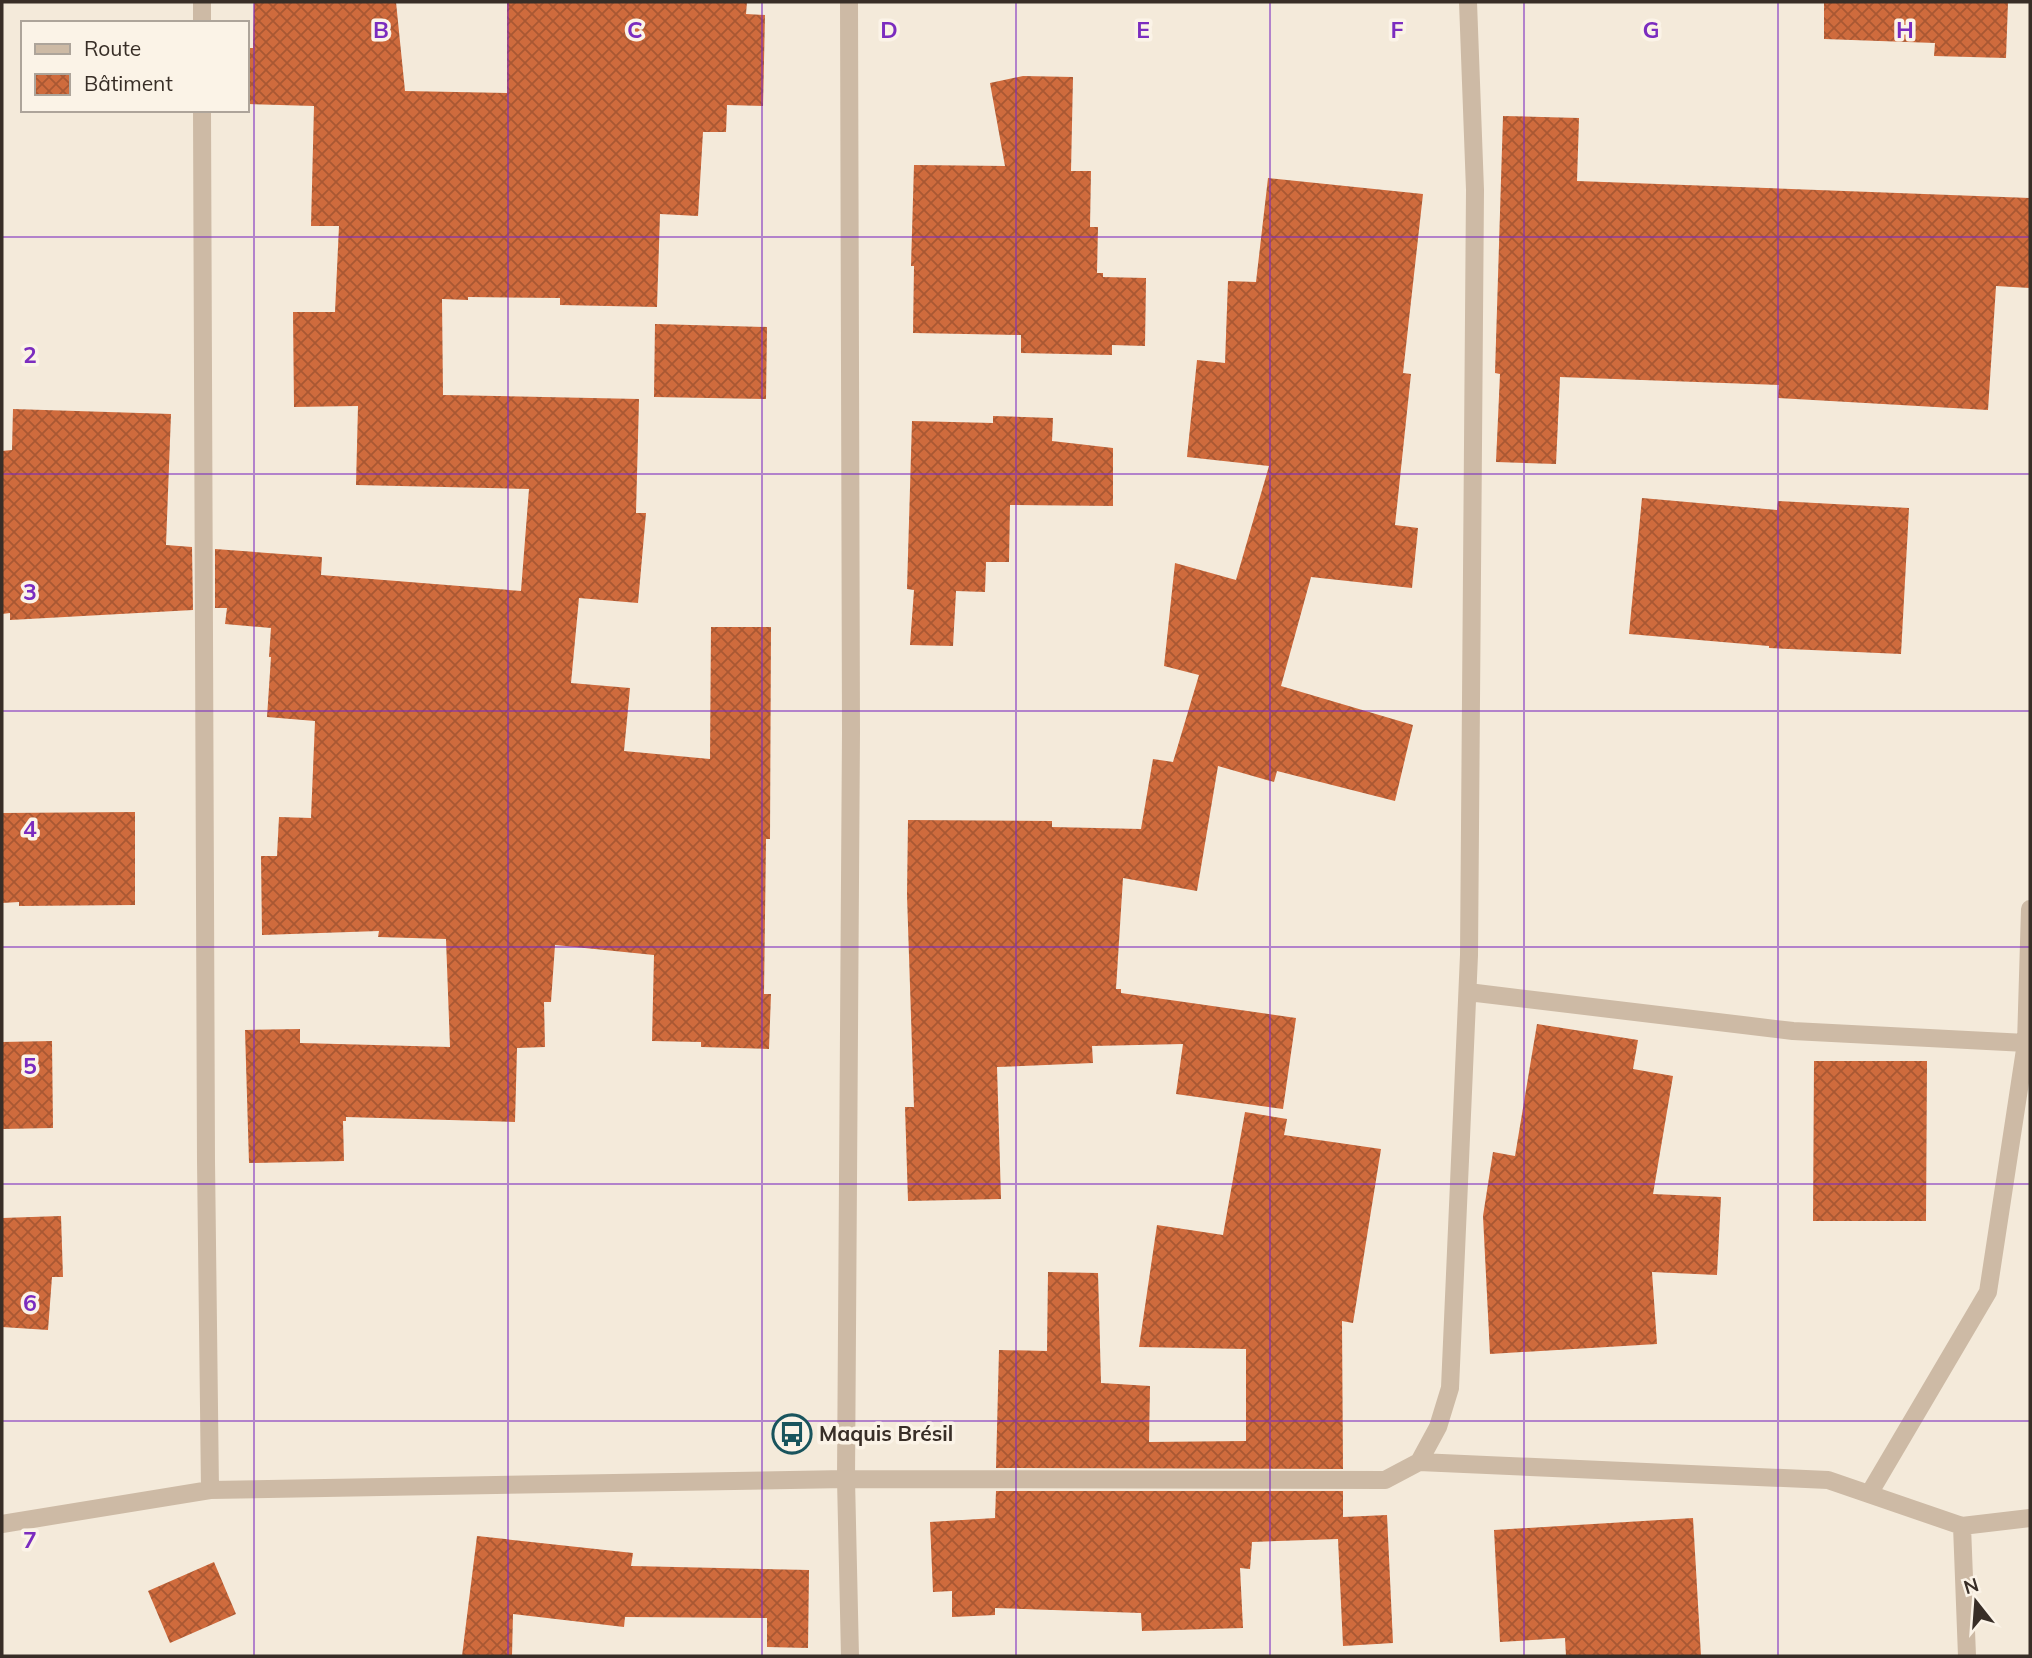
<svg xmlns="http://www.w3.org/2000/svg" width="2032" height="1658" font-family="Mulish,sans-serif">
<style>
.building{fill:url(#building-cross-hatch)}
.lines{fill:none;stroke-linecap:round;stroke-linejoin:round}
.minor{stroke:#cdbaa5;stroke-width:18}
.grid{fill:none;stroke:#7b2cbf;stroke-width:2;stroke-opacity:0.55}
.labels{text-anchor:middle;stroke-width:7;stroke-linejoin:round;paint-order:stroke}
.poi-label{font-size:21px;font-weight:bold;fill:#382e27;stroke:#fbf3e7;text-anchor:start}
.grid-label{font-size:23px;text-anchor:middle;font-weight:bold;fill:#7b2cbf;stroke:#fbf3e7;stroke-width:7;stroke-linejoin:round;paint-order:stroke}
</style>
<defs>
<pattern id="building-cross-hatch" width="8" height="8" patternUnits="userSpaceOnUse" patternTransform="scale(1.75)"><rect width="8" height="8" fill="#cf6b3d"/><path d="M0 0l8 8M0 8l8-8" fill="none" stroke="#a95833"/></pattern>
</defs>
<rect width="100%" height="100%" fill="#f4eada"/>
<path class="building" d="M254,2H396L405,91L507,93V2H747L746,14L765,15L763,106L727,105L726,132H703L698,216L660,214L657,307L560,305V298L468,297V300L442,299L443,395L639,399L636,513H646L638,603L579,598L571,683L630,688L624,751L710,759L711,627H771L770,839H766L764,994H771L769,1049L701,1047V1042L652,1041L654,955L555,945L551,1002H544L545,1047L517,1048L515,1122L346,1117V1121H343L344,1161L249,1163L245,1030L300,1029V1043L450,1047L446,939L378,937L379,931L262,935L261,856H277L279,817L311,818L315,721L267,717L271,657H269L271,628L225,624L227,608H215V549L322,557L321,575L521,591L529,489L356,485L358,406L294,407L293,312H335L339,226H311L314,106L247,104V48H253Z
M1824,2H2008L2006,58L1934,56L1935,43L1824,39Z
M1023,76L1073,77L1071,171H1091L1090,227H1098L1097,273H1103V277L1146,278L1145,346L1112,345V355L1021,353V335L913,333L914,266H911L914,165L1005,166L990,83Z
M1503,116L1579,118L1577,181L2030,198V288L1996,286L1988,410L1778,398L1779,385L1560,377L1556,464L1496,462L1500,374L1495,373Z
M1268,178L1423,194L1403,373L1411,374L1395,525L1418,528L1412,588L1311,577L1281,686L1413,725L1395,801L1277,771L1274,782L1218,766L1197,891L1123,878L1116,989H1121V993L1296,1018L1283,1109L1176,1094L1183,1044L1092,1046L1093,1063L997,1067L1001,1199L908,1201L905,1107H914L907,895L908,820L1052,821V827L1141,829L1153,759L1173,762L1199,675L1164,666L1175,563L1236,580L1269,466L1187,457L1197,360L1225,363L1228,281L1256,282Z
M655,324L767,327L766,399L654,397Z
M13,409L171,414L166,545L192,547L193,610L10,620V613L2,614V451L12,450Z
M993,416L1053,418L1052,441L1113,448V506L1010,505L1009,562H986L985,592L956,591L953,646L910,645L914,590L907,589L912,421L993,423Z
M1642,498L1777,510L1778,501L1909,508L1901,654L1769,648V646L1629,634Z
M135,812V905L19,906V902L2,903V813Z
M1537,1024L1638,1040L1633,1069L1673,1076L1653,1194L1721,1197L1717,1275L1652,1272L1657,1344L1490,1354L1483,1216L1493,1152L1515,1156Z
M52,1041L53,1128L2,1129V1042Z
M1814,1061H1927L1926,1221H1813Z
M1245,1112L1287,1119L1284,1135L1381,1149L1353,1323L1342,1321L1343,1469L996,1468L999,1350L1047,1351L1048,1272L1098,1273L1101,1383L1150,1386L1149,1442L1246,1441V1349L1139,1347L1157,1225L1223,1235Z
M61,1216L63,1277H52L48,1330L2,1327V1218Z
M996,1491H1343V1517L1387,1515L1393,1643L1343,1646L1338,1539L1252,1542L1250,1569L1240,1568L1243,1628L1142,1631L1141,1613L995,1608V1615L952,1617V1591L933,1592L930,1522L995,1518Z
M1693,1518L1701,1656H1566L1565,1638L1500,1642L1494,1530Z
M477,1536L633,1553L631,1566L809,1570L808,1648L767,1647V1618L625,1617L624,1627L513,1614L512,1656H462Z
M214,1562L236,1614L170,1643L148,1591Z"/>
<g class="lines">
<path class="minor" d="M202,2V23
M849,2L851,732L846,1479L850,1656
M202,110L206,1161L210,1490
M1468,992L1793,1031L2026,1043L2030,909
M1419,1462L1828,1480L1962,1526L2030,1518
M1869,1494L1988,1292L2026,1043H2030
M2,1524L210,1490L846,1479L1385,1480L1419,1462L1438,1427L1450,1388L1469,955L1475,190L1468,2
M1962,1526L1967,1656"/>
</g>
<path class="grid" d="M254,2V1656M508,2V1656M762,2V1656M1016,2V1656M1270,2V1656M1524,2V1656M1778,2V1656M2,237H2030M2,474H2030M2,711H2030M2,947H2030M2,1184H2030M2,1421H2030"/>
<defs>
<g id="bus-ring" transform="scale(2.0125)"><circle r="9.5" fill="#fbf3e7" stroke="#19545d" stroke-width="1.5"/><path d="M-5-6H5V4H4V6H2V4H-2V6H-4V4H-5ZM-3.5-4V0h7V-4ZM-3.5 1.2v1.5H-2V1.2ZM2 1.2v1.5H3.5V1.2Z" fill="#19545d"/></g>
</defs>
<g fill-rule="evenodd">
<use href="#bus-ring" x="792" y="1434"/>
</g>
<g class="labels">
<g class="poi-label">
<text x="819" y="1441">Maquis Brésil</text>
</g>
</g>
<g class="grid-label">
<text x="381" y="38">B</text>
<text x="635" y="38">C</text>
<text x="889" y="38">D</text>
<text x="1143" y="38">E</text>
<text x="1397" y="38">F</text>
<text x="1651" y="38">G</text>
<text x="1905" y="38">H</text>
<text x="30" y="363">2</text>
<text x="30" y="600">3</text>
<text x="30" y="837">4</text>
<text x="30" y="1074">5</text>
<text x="30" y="1311">6</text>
<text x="30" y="1548">7</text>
</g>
<rect width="2032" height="1658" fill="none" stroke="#382e27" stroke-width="7"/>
<rect x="21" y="21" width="228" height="91" fill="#fbf3e7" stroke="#ada49a" stroke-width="2"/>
<rect x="35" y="44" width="35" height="10" fill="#cdbaa5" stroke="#ada49a" stroke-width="2"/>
<text x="84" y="56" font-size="21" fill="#382e27">Route</text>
<rect x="35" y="74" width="35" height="21" fill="url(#building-cross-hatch)" stroke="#ada49a" stroke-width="2"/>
<text x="84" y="91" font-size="21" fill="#382e27">Bâtiment</text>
<g transform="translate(1976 1602) rotate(343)" stroke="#fbf3e7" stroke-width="5" paint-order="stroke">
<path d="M0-5L12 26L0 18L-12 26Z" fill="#382e27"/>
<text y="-10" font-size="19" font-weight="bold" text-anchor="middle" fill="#382e27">N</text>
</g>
</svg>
